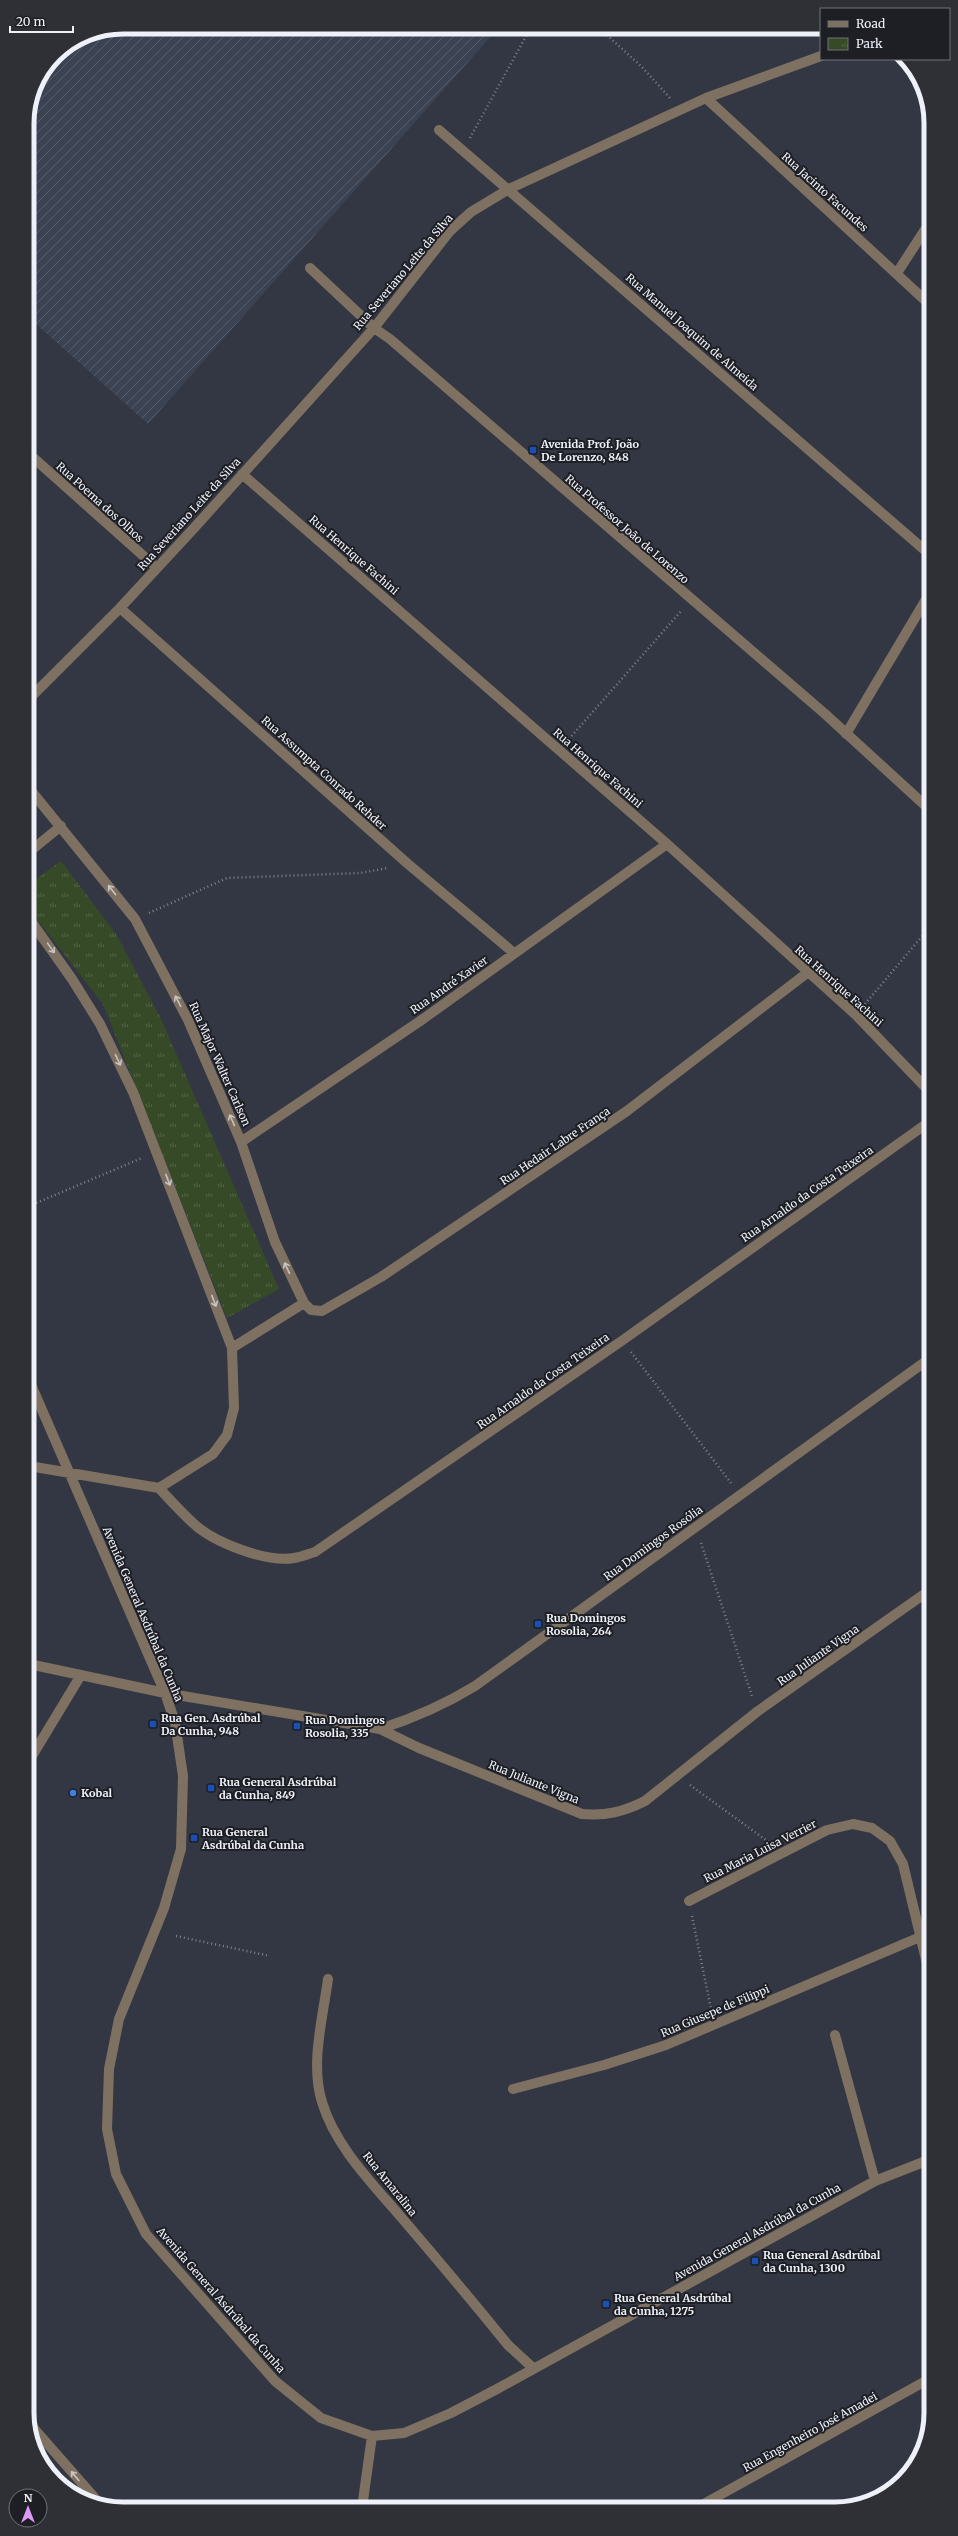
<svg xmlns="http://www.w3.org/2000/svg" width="958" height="2536" font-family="Merriweather,serif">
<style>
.industrial{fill:url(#industrial-furrows)}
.park{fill:url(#park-tufts)}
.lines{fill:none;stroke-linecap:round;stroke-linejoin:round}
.path{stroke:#80838e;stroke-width:2.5;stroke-dasharray:1 3;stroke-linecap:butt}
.minor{stroke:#7f7161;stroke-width:10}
.oneway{stroke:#c7c4c4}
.transit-dot{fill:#1a4fb4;stroke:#1d1f24;stroke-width:1.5}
.shop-dot{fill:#3f7fe0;stroke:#1d1f24;stroke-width:1.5}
.labels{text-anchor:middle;stroke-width:4;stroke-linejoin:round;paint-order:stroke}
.street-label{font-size:11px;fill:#eef1f9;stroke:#1d1f24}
.poi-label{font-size:11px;font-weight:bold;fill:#eef1f9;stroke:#1d1f24;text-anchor:start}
.rim{fill:none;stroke:#eef1f9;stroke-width:5}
</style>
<defs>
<pattern id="industrial-furrows" width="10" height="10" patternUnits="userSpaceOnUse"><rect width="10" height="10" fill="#3b4252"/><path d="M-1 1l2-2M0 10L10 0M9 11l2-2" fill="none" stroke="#585e6c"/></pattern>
<pattern id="park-tufts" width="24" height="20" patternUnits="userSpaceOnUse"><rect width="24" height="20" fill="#374a28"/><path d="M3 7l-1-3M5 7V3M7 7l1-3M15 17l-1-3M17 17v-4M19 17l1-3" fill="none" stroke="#546548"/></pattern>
</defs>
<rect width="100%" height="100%" fill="#333743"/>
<path class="industrial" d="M123,27H499L148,424L27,316V117L34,86L55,55L86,34Z"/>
<path class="park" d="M61,861L116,934L161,1019L279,1289L227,1318L103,1004L28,908V885Z"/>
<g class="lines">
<path class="path" d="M598,27L642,67L670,98
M470,138L531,27
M569,739L682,610
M149,913L227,878L360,873L388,868
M865,1004L929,928
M29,1206L142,1158
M631,1352L731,1483
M701,1543L752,1696
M690,1785L770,1843
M692,1916L711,2009
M176,1936L270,1956"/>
<path class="minor" d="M706,98L928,303
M439,130L928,553
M310,268L374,328L390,339L824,713L929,809
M897,273L928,225
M28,453L157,568
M242,474L667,844L856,1015L929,1091
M120,608L408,864L514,953
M28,700L120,608L195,527L374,328L450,231L471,212L509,189L706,98L821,56
M846,734L928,596
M28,787L135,919L188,1020L241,1142L275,1242L304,1303L311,1310L322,1311L381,1277L627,1111L807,973
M28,853L61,826
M28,917L72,979L100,1024L133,1092L232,1348L234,1408L227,1435L213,1454L159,1488L29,1466
M241,1142L423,1019L667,844
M232,1348L304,1303
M29,1380L165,1693L175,1722L183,1776L181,1849L164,1908L119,2019L109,2069L107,2129L116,2174L146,2234L275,2381L321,2418L372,2436L404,2433L451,2413L497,2389L875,2181L931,2159
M159,1488C170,1500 181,1512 193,1523C213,1542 266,1563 294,1558C301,1557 308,1554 315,1552L623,1340L929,1122
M29,1664L165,1693L380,1729L419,1748L582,1814C606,1816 623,1812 645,1801L758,1711L930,1590
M380,1729C414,1718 444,1705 475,1686L929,1359
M29,1761L81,1675
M689,1901L827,1830L853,1824L872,1828L890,1841L903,1864L930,1976
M328,1979C323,2017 310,2064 322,2102C335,2146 372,2183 401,2217C437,2259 473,2302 508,2345L533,2368
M835,2035L875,2181
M513,2089L604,2065L666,2045L920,1937
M30,2424L101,2505
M700,2506L931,2378
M362,2508L372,2436"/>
</g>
<defs><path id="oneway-shaft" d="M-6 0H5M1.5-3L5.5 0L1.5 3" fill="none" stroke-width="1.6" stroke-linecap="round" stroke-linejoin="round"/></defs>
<g class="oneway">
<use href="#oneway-shaft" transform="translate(112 890) rotate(-128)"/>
<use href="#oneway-shaft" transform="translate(51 948) rotate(55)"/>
<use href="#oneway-shaft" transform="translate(178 1001) rotate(-118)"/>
<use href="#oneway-shaft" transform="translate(118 1060) rotate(64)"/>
<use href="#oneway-shaft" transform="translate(232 1120) rotate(-114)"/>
<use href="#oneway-shaft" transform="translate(168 1180) rotate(69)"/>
<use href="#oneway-shaft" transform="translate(287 1268) rotate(-115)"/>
<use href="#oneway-shaft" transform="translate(214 1301) rotate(69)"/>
<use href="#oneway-shaft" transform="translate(75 2476) rotate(-130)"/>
</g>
<g class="transit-dot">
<rect x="529" y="446" width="8" height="8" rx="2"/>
<rect x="534" y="1620" width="8" height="8" rx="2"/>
<rect x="149" y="1720" width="8" height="8" rx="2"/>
<rect x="293" y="1722" width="8" height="8" rx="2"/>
<rect x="207" y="1784" width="8" height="8" rx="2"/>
<rect x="190" y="1834" width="8" height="8" rx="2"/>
<rect x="751" y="2257" width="8" height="8" rx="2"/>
<rect x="602" y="2300" width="8" height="8" rx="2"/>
</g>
<circle class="shop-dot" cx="73" cy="1793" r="4"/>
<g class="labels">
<g class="street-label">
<text transform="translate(825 192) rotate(42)" y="4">Rua Jacinto Facundes</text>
<text transform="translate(403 272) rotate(-50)" y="4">Rua Severiano Leite da Silva</text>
<text transform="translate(692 332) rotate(41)" y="4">Rua Manuel Joaquim de Almeida</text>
<text transform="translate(100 502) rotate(42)" y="4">Rua Poema dos Olhos</text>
<text transform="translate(189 514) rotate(-48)" y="4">Rua Severiano Leite da Silva</text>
<text transform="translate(627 529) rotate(41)" y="4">Rua Professor João de Lorenzo</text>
<text transform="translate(354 555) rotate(41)" y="4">Rua Henrique Fachini</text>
<text transform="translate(598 768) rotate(41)" y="4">Rua Henrique Fachini</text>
<text transform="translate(324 773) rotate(42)" y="4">Rua Assumpta Conrado Rehder</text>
<text transform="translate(449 985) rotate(-35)" y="4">Rua André Xavier</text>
<text transform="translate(839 986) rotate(42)" y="4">Rua Henrique Fachini</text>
<text transform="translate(220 1064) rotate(66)" y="4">Rua Major Walter Carlson</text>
<text transform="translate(555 1146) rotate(-34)" y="4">Rua Hedair Labre França</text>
<text transform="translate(807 1194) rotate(-35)" y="4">Rua Arnaldo da Costa Teixeira</text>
<text transform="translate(543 1381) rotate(-35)" y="4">Rua Arnaldo da Costa Teixeira</text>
<text transform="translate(653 1543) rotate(-36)" y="4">Rua Domingos Rosólia</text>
<text transform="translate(143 1614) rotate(67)" y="4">Avenida General Asdrúbal da Cunha</text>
<text transform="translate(818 1655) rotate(-35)" y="4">Rua Juliante Vigna</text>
<text transform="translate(534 1782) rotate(22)" y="4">Rua Juliante Vigna</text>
<text transform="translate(760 1851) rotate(-27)" y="4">Rua Maria Luisa Verrier</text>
<text transform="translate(715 2011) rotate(-23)" y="4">Rua Giusepe de Filippi</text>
<text transform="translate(390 2184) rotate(51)" y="4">Rua Amaralina</text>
<text transform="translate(757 2232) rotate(-29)" y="4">Avenida General Asdrúbal da Cunha</text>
<text transform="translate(221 2300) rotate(49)" y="4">Avenida General Asdrúbal da Cunha</text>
<text transform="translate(810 2432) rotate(-29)" y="4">Rua Engenheiro José Amadei</text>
</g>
<g class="poi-label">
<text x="541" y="448">Avenida Prof. João<tspan x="541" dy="13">De Lorenzo, 848</tspan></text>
<text x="546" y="1622">Rua Domingos<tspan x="546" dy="13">Rosolia, 264</tspan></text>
<text x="161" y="1722">Rua Gen. Asdrúbal<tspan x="161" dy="13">Da Cunha, 948</tspan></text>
<text x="305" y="1724">Rua Domingos<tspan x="305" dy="13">Rosolia, 335</tspan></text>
<text x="219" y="1786">Rua General Asdrúbal<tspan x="219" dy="13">da Cunha, 849</tspan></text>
<text x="81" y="1797">Kobal</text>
<text x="202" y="1836">Rua General<tspan x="202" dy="13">Asdrúbal da Cunha</tspan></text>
<text x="763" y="2259">Rua General Asdrúbal<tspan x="763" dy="13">da Cunha, 1300</tspan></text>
<text x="614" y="2302">Rua General Asdrúbal<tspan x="614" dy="13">da Cunha, 1275</tspan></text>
</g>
</g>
<path d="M0 0H958V2536H0ZM123 34H835A89 89 0 0 1 924 123V2413A89 89 0 0 1 835 2502H123A89 89 0 0 1 34 2413V123A89 89 0 0 1 123 34Z" fill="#2e3035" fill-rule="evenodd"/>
<path class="rim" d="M123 34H835A89 89 0 0 1 924 123V2413A89 89 0 0 1 835 2502H123A89 89 0 0 1 34 2413V123A89 89 0 0 1 123 34Z"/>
<rect x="820" y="8" width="130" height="52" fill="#1d1f24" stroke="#717379"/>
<rect x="828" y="21" width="20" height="6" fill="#7f7161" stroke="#717379"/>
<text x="856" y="28" font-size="12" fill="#eef1f9">Road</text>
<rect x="828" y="38" width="20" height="12" fill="url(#park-tufts)" stroke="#717379"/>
<text x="856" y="48" font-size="12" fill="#eef1f9">Park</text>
<g transform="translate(28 2508)"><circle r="19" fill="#1d1f24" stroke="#717379"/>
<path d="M0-3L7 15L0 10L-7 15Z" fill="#db99f5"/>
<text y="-6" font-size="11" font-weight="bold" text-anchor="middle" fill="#eef1f9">N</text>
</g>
<path d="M10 26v6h63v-6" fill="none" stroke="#eef1f9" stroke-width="2"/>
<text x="16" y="26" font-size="12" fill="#eef1f9" stroke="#1d1f24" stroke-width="3" paint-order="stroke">20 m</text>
</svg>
